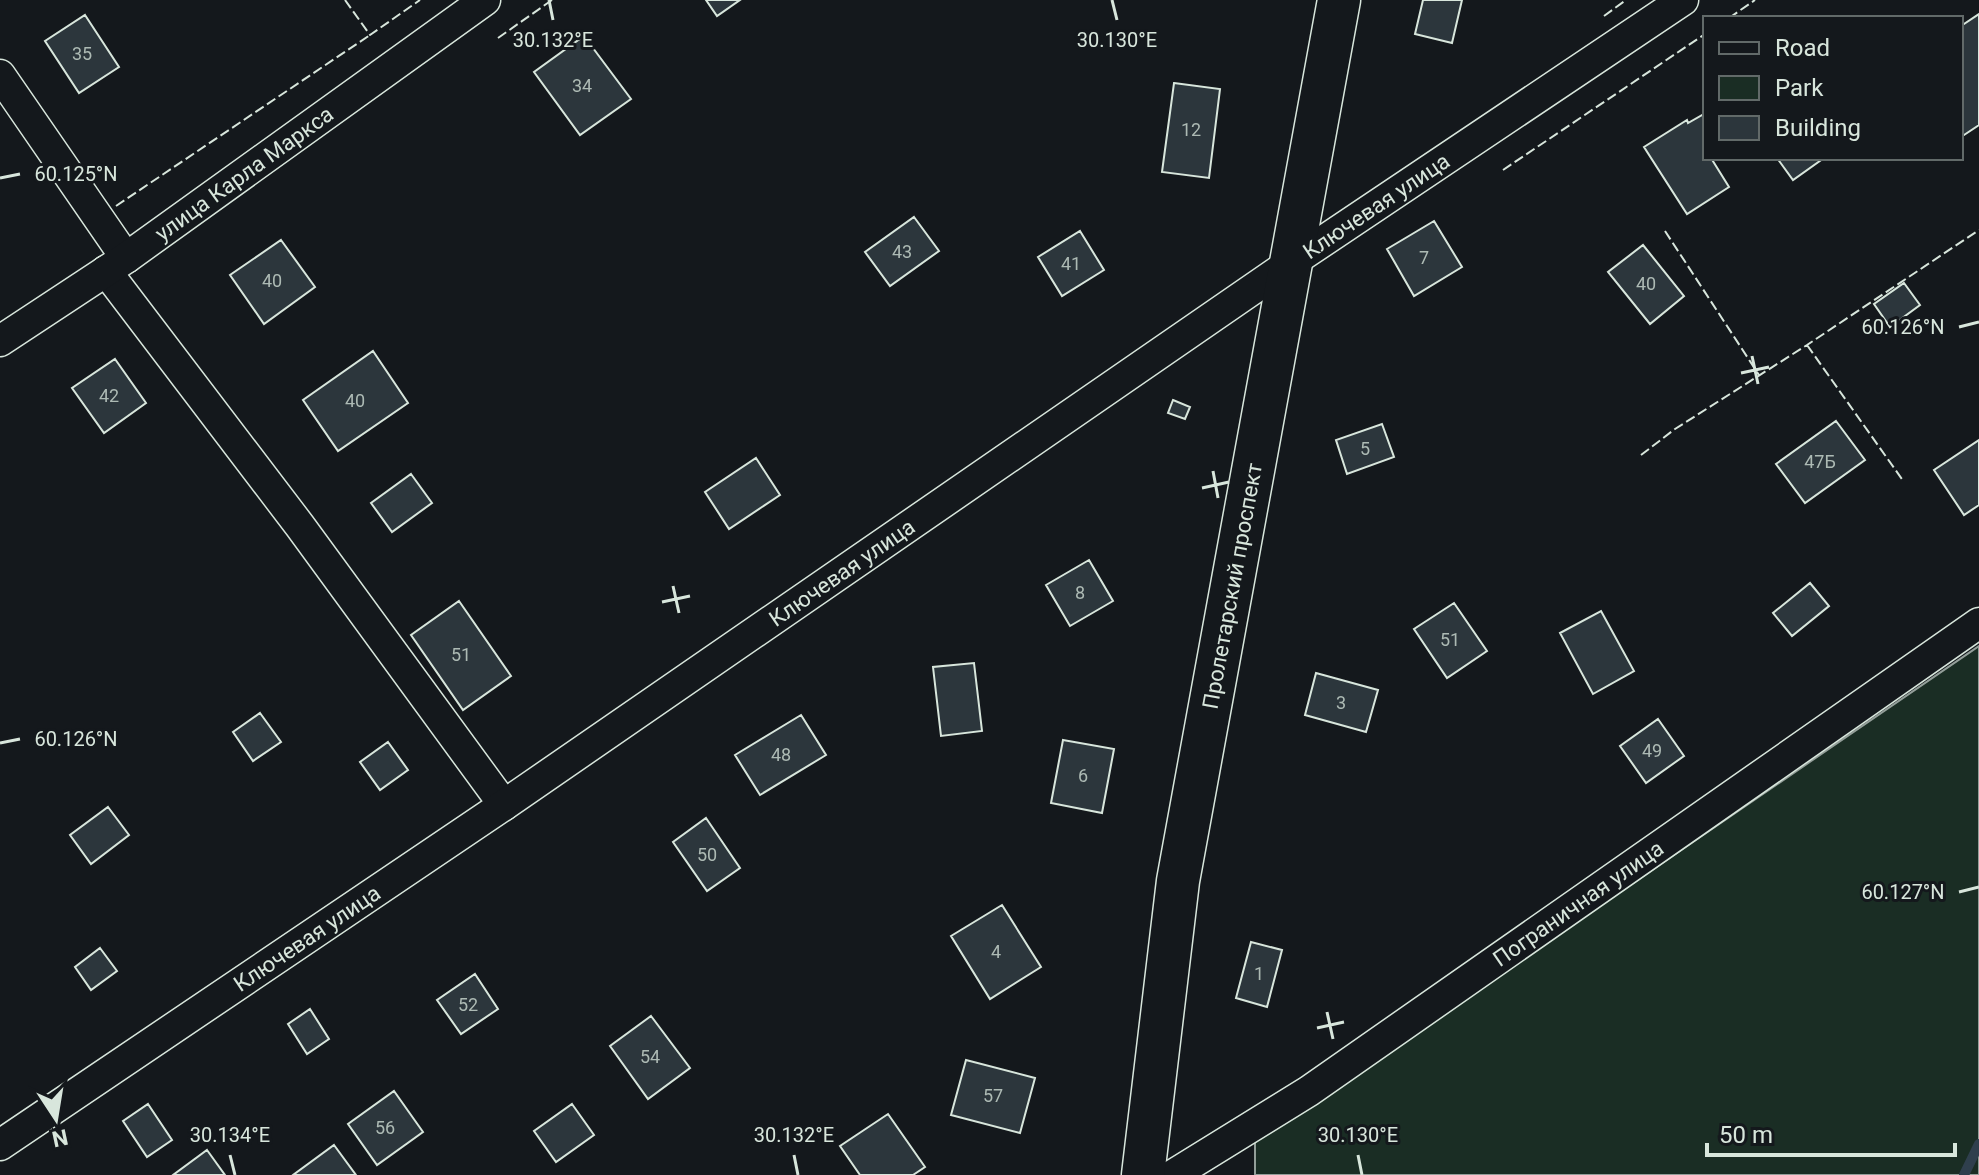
<svg xmlns="http://www.w3.org/2000/svg" width="1979" height="1175" font-family="Roboto,sans-serif">
<style>
.green{fill:#1a2d24;stroke:#939e99;stroke-width:2}
.lines{fill:none;stroke-linecap:round;stroke-linejoin:round}
.stream{stroke:#2f3f4d;stroke-width:10}
.building{fill:#2c363c;stroke:#d8e6dc;stroke-width:2}
.street-casing{stroke:#d8e6dc;stroke-width:33}
.secondary-casing{stroke:#d8e6dc;stroke-width:45}
.street{stroke:#14181c;stroke-width:30}
.secondary{stroke:#14181c;stroke-width:42}
.fence{stroke:#d8e6dc;stroke-width:2;stroke-dasharray:10 4;stroke-linecap:butt}
.ticks{fill:none;stroke:#d8e6dc;stroke-width:3}
.labels{text-anchor:middle;stroke-width:6;stroke-linejoin:round;paint-order:stroke}
.number-label{font-size:18px;fill:#adbab4}
.street-label{font-size:22px;fill:#d8e6dc;stroke:#14181c}
.ticks-label{font-size:20px;text-anchor:middle;fill:#d8e6dc;stroke:#14181c;stroke-width:6;stroke-linejoin:round;paint-order:stroke}
</style>
<rect width="100%" height="100%" fill="#14181c"/>
<path class="green" d="M1979,646V1175H1255V1142Z"/>
<g class="lines">
<path class="stream" d="M1964,1175L1979,1144"/>
</g>
<path class="building" d="M706,0H740L717,16Z
M1423,0H1462L1452,43L1415,34Z
M1979,14V125L1961,137V26Z
M85,15L119,67L79,93L45,41Z
M584,36L631,99L580,135L534,72Z
M1174,83L1220,89L1209,178L1162,172Z
M1704,114L1705,158H1711L1729,187L1687,214L1644,147L1687,120L1688,123Z
M1777,158H1824L1793,180Z
M914,217L939,251L890,286L865,252Z
M1434,221L1462,267L1414,296L1387,249Z
M1080,231L1104,270L1062,296L1038,257Z
M281,240L315,287L264,324L230,275Z
M1643,245L1684,296L1650,324L1608,272Z
M1904,283L1920,305L1890,327L1874,304Z
M373,351L408,403L338,451L303,400Z
M115,359L146,403L104,433L72,388Z
M1173,400L1190,407L1185,419L1168,413Z
M1836,421L1865,460L1805,503L1776,464Z
M1382,424L1394,457L1347,474L1336,440Z
M1979,440V505L1964,515L1934,470Z
M756,458L780,495L729,529L705,492Z
M411,474L432,503L392,532L371,503Z
M1089,560L1113,601L1070,626L1046,585Z
M1810,583L1829,606L1792,636L1773,613Z
M459,601L511,676L463,710L411,635Z
M1454,603L1487,651L1447,678L1414,629Z
M1601,611L1634,671L1593,694L1560,633Z
M974,663L982,731L941,736L933,667Z
M1316,673L1378,690L1366,732L1305,715Z
M260,713L281,742L253,761L233,732Z
M801,715L826,755L760,795L735,755Z
M1658,719L1684,756L1646,783L1620,746Z
M1063,740L1114,749L1102,813L1051,803Z
M388,742L408,770L380,790L360,762Z
M108,807L129,835L91,864L70,835Z
M706,818L740,868L707,891L673,842Z
M1002,905L1041,967L990,999L951,936Z
M1251,942L1282,950L1267,1007L1236,998Z
M100,948L117,971L91,990L75,967Z
M475,974L498,1009L461,1034L437,1000Z
M310,1009L329,1039L307,1054L288,1024Z
M651,1016L690,1068L648,1099L610,1046Z
M966,1060L1035,1078L1020,1133L951,1115Z
M394,1091L423,1132L377,1165L348,1124Z
M148,1104L172,1140L147,1157L123,1121Z
M572,1104L594,1135L556,1162L534,1131Z
M888,1114L925,1167L913,1175H860L840,1146Z
M334,1145L356,1175H293Z
M207,1150L225,1175H173Z"/>
<g class="lines">
<g class="street-casing">
<g id="street">
<path d="M0,75L126,258"/>
<path d="M106,271L300,526L504,805"/>
<path id="s1" d="M0,341L126,258L485,0"/>
<path id="s2" d="M0,1145L504,805L1292,262L1683,0"/>
<path id="s3" d="M1173,1175L1309,1091L1979,623"/>
</g>
</g>
<g class="secondary-casing">
<g id="secondary">
<path id="s4" d="M1143,1175L1178,881L1339,0"/>
</g>
</g>
<use href="#street" class="street"/>
<use href="#secondary" class="secondary"/>
<path class="fence" d="M345,0L370,35L420,0
M1604,16L1626,0
M1729,18L1755,0
M498,38L552,0
M1503,170L1705,34
M116,206L370,35
M1665,231L1759,375
M1807,345L1904,482
M1641,455L1675,429L1807,345L1979,230"/>
</g>
<path class="ticks" d="M549,0L553,20M1112,0L1117,20M0,178L20,174M1959,327L1979,322M1752,356L1758,384M1741,373L1769,367M1213,471L1218,498M1202,488L1229,482M673,586L679,613M662,602L690,596M0,743L20,739M1959,892L1979,887M1327,1012L1333,1039M1317,1028L1344,1022M230,1155L235,1175M794,1155L798,1175M1358,1155L1362,1175"/>
<g class="labels">
<g class="number-label">
<text x="82" y="60">35</text>
<text x="582" y="92">34</text>
<text x="1191" y="136">12</text>
<text x="902" y="258">43</text>
<text x="1424" y="264">7</text>
<text x="1071" y="270">41</text>
<text x="272" y="287">40</text>
<text x="1646" y="290">40</text>
<text x="109" y="402">42</text>
<text x="355" y="407">40</text>
<text x="1365" y="455">5</text>
<text x="1820" y="468">47Б</text>
<text x="1080" y="599">8</text>
<text x="1450" y="646">51</text>
<text x="461" y="661">51</text>
<text x="1341" y="709">3</text>
<text x="1652" y="757">49</text>
<text x="781" y="761">48</text>
<text x="1083" y="782">6</text>
<text x="707" y="861">50</text>
<text x="996" y="958">4</text>
<text x="1259" y="980">1</text>
<text x="468" y="1011">52</text>
<text x="650" y="1063">54</text>
<text x="993" y="1102">57</text>
<text x="385" y="1134">56</text>
</g>
<g class="street-label">
<text dy="8" stroke="none"><textPath href="#s1" startOffset="296">улица Карла Маркса</textPath></text>
<text dy="8" stroke="none"><textPath href="#s2" startOffset="1666">Ключевая улица</textPath></text>
<text dy="8" stroke="none"><textPath href="#s2" startOffset="1018">Ключевая улица</textPath></text>
<text dy="8" stroke="none"><textPath href="#s4" startOffset="596">Пролетарский проспект</textPath></text>
<text dy="8" stroke="none"><textPath href="#s3" startOffset="488">Пограничная улица</textPath></text>
<text dy="8" stroke="none"><textPath href="#s2" startOffset="370">Ключевая улица</textPath></text>
</g>
</g>
<g class="ticks-label">
<text x="553" y="47">30.132°E</text>
<text x="1117" y="47">30.130°E</text>
<text x="76" y="181">60.125°N</text>
<text x="1903" y="334">60.126°N</text>
<text x="76" y="746">60.126°N</text>
<text x="1903" y="899">60.127°N</text>
<text x="230" y="1142">30.134°E</text>
<text x="794" y="1142">30.132°E</text>
<text x="1358" y="1142">30.130°E</text>
</g>
<rect x="1703" y="16" width="260" height="144" fill="#14181c" stroke="#626a69" stroke-width="2"/>
<rect x="1719" y="42" width="40" height="12" fill="#14181c" stroke="#626a69" stroke-width="2"/>
<text x="1775" y="56" font-size="24" fill="#d8e6dc">Road</text>
<rect x="1719" y="76" width="40" height="24" fill="#1a2d24" stroke="#626a69" stroke-width="2"/>
<text x="1775" y="96" font-size="24" fill="#d8e6dc">Park</text>
<rect x="1719" y="116" width="40" height="24" fill="#2c363c" stroke="#626a69" stroke-width="2"/>
<text x="1775" y="136" font-size="24" fill="#d8e6dc">Building</text>
<g transform="translate(56 1119) rotate(168)" stroke="#14181c" stroke-width="6" paint-order="stroke">
<path d="M0-6L14 30L0 20L-14 30Z" fill="#d8e6dc"/>
<text y="-12" font-size="22" font-weight="bold" text-anchor="middle" fill="#d8e6dc">N</text>
</g>
<path d="M1707 1143v12h248v-12" fill="none" stroke="#d8e6dc" stroke-width="4"/>
<text x="1719" y="1143" font-size="24" fill="#d8e6dc" stroke="#14181c" stroke-width="6" paint-order="stroke">50 m</text>
</svg>
